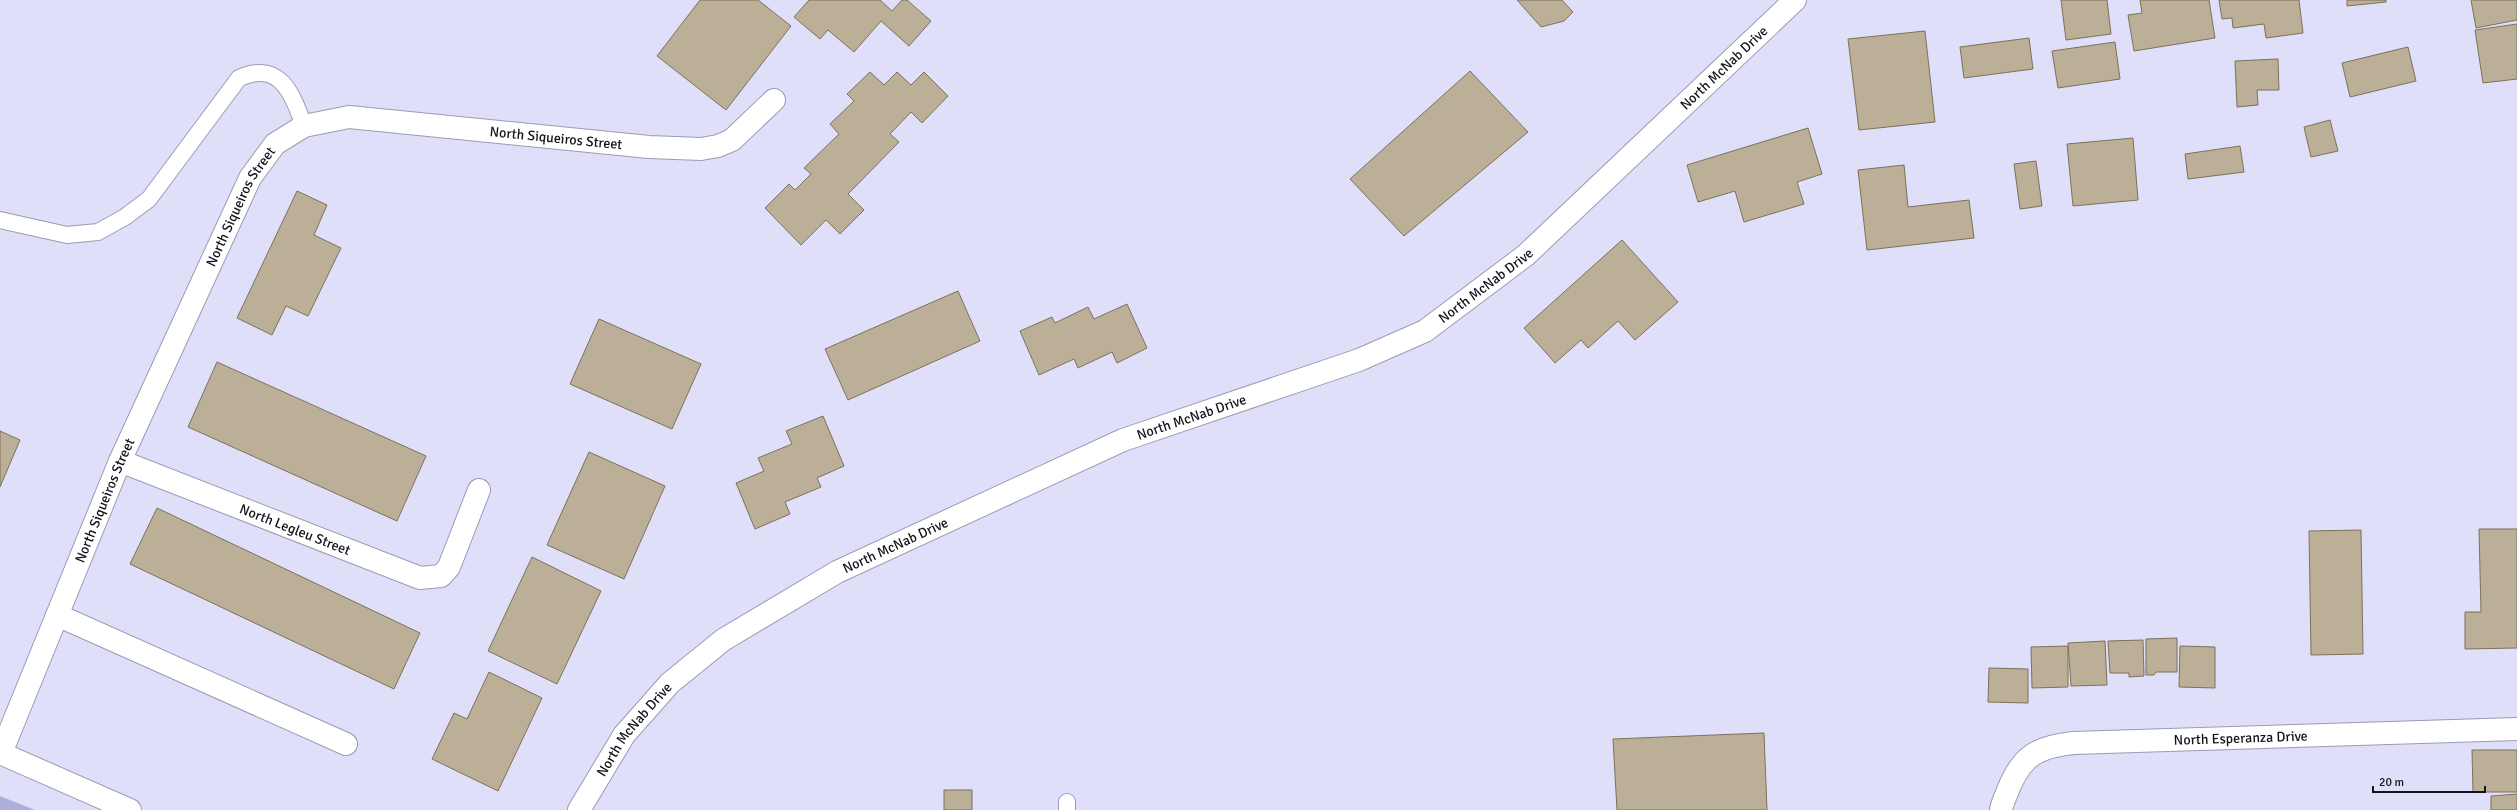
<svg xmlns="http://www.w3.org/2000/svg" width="2517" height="810" font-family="Signika,sans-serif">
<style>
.green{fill:#afaeda}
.building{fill:#bcaf98;stroke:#7d715b}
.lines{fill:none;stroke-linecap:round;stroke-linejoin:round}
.service-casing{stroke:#9b9bb4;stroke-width:18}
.minor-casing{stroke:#9b9bb4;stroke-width:24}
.tertiary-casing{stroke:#9b9bb4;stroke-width:24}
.service{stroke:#fff;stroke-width:16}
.minor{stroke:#fff;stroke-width:22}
.tertiary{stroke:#fff;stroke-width:22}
.labels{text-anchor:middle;stroke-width:4;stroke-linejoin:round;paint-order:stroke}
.street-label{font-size:14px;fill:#12121b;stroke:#dfdff9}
</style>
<rect width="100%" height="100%" fill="#dfdff9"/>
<path class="green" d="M0,796L35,810H0Z"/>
<path class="building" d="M700,0H758L791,26L726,110L657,56Z
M809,0H880L892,11L902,0H907L931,21L909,46L881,21L854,52L828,30L820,39L794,17Z
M1517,0H1562L1573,12L1564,21L1541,27Z
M2061,0H2107L2111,34L2066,40Z
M2140,0H2209L2215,38L2134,51L2128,15L2142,13Z
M2219,0H2299L2303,33L2266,38L2264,24L2233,28L2232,18L2222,19Z
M2347,0H2386V2L2347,6Z
M2471,0H2517V20L2476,28Z
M2517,24V79L2483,83L2475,30Z
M1925,31L1935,122L1859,130L1848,39Z
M2029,38L2033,69L1964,78L1960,47Z
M2115,42L2120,79L2058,88L2052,51Z
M2408,47L2416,81L2350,97L2342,63Z
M2278,59L2279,90H2257L2258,105L2237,107L2235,61Z
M1470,71L1528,132L1404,236L1350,179Z
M870,72L884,85L897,72L911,85L924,72L948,96L922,123L911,112L890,134L899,142L848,194L864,210L840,234L826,220L801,245L765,208L789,184L795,190L811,174L804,168L839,134L830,124L854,101L847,94Z
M2330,120L2338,151L2311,157L2304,127Z
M1808,128L1822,174L1797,182L1804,204L1744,222L1735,191L1698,202L1687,165Z
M2133,138L2138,200L2073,206L2067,144Z
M2240,146L2244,172L2188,179L2185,154Z
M2036,161L2042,206L2020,209L2014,164Z
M1904,165L1908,207L1969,200L1974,238L1867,250L1858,170Z
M297,191L327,205L314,235L341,248L308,316L286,306L272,335L237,318Z
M1622,240L1678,302L1635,340L1618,321L1588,348L1581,340L1555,363L1524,328Z
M958,291L980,341L848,400L825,349Z
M1127,304L1147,348L1117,363L1112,352L1078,368L1074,359L1039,375L1020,331L1052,317L1055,323L1088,307L1094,319Z
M599,319L701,364L672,429L570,384Z
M217,362L426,456L397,521L188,427Z
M823,416L844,466L817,478L821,487L785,502L790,514L755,529L736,483L764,471L758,458L792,444L786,431Z
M0,431L20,440L0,487Z
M589,452L665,486L624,579L547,545Z
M157,508L420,633L394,689L130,564Z
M2479,529H2517V648L2465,649V612H2481Z
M2361,530L2363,654L2311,655L2309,531Z
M532,557L601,591L557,684L488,651Z
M2177,638V672H2156L2154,675H2146V639Z
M2143,640L2144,676L2129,677V673H2110L2108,641Z
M2105,641L2107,685L2071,686L2068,643Z
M2068,646V687L2032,688L2031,647Z
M2180,646L2215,647V688L2179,687Z
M1989,668L2028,669V703L1988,702Z
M489,672L542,698L498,791L432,759L454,713L467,719Z
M1764,733L1767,810H1617L1613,739Z
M2472,750H2517V792H2473Z
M944,790H972V810H944Z
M2517,794V810H2491V796Z"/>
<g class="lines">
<g class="service-casing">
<path id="service" d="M0,220L67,235L98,232L125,217L149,199L239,78C280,60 292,93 304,126
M1067,810V802"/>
</g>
<g class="minor-casing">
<g id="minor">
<path id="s1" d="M120,461L420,578L441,576L449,567L479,490"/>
<path d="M57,615L346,744"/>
<path id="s2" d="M1,753L120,461L250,178L275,144L304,126L349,117L649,147L701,149L718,146L732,140L774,100"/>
<path id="s3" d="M579,810L624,735L670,683L723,640L837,572L1123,440L1359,360L1425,331L1526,255L1795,0"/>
<path id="s4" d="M2001,810C2002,803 2006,796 2008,790C2022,755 2038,747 2073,743L2517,729"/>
</g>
</g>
<g class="tertiary-casing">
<path id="tertiary" d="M0,753L130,810"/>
</g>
<use href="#service" class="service"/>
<use href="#minor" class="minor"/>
<use href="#tertiary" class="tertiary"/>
</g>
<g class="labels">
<g class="street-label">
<text dy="5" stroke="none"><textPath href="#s3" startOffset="1393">North McNab Drive</textPath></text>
<text dy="5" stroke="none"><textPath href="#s2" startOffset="957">North Siqueiros Street</textPath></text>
<text dy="5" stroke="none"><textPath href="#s2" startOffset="597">North Siqueiros Street</textPath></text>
<text dy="5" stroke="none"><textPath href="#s3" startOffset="1070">North McNab Drive</textPath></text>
<text dy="5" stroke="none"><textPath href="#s3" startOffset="745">North McNab Drive</textPath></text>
<text dy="5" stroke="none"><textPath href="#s2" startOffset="273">North Siqueiros Street</textPath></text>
<text dy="5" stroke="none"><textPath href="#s1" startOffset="188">North Legleu Street</textPath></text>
<text dy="5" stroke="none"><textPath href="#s3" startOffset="422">North McNab Drive</textPath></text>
<text dy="5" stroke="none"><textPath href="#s3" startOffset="98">North McNab Drive</textPath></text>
<text dy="5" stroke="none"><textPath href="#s4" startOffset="275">North Esperanza Drive</textPath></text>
</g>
</g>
<path d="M2373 786v6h112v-6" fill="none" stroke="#12121b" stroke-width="2"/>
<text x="2379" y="786" font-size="12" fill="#12121b" stroke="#dfdff9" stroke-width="3" paint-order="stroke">20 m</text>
</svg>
